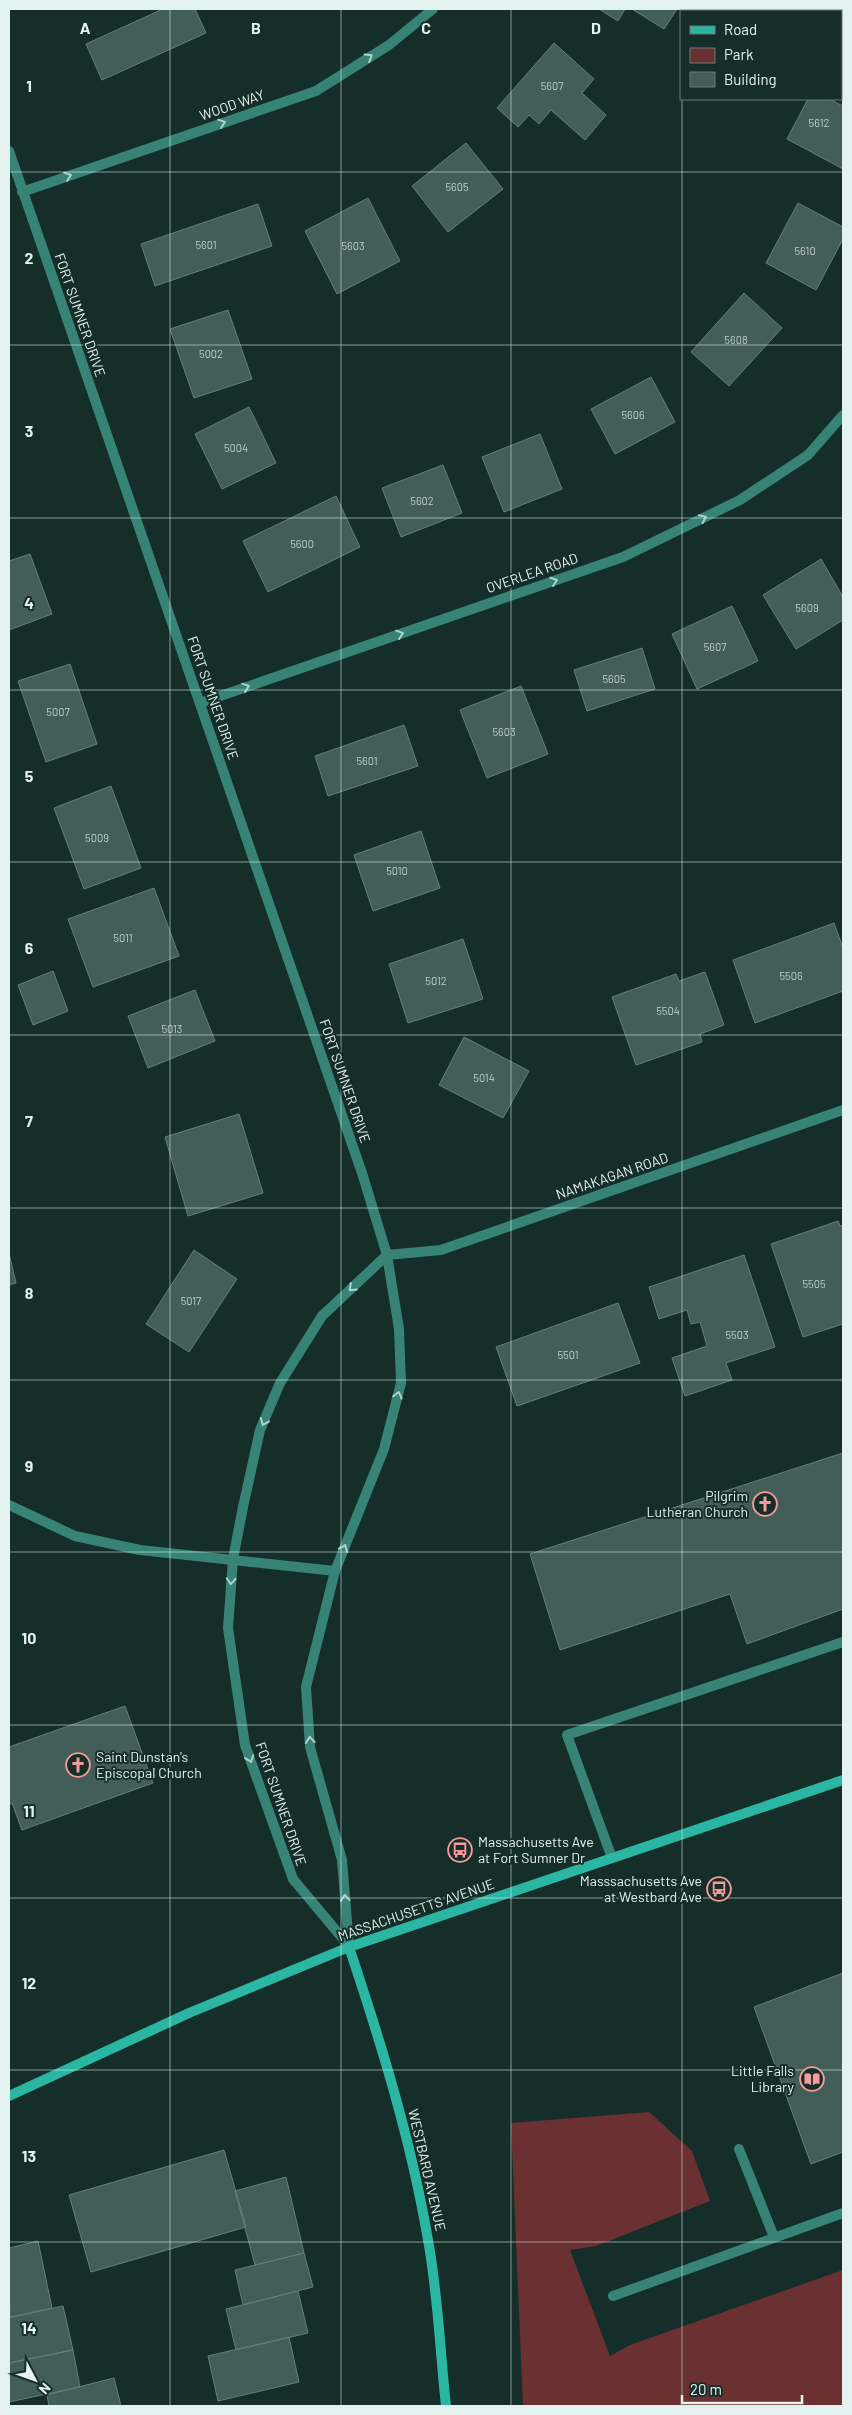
<svg xmlns="http://www.w3.org/2000/svg" width="852" height="2415" font-family="Barlow,sans-serif">
<style>
.green{fill:#6b3031}
.building{fill:#435d58;stroke:#647f79}
.lines{fill:none;stroke-linecap:round;stroke-linejoin:round}
.lane{stroke:#378376;stroke-width:10}
.street{stroke:#378376;stroke-width:10}
.secondary{stroke:#2bb6a3;stroke-width:10}
.oneway{stroke:#b0d1cb}
.grid{fill:none;stroke:#e4f2ef;stroke-width:1;stroke-opacity:0.55}
.labels{text-anchor:middle;stroke-width:4;stroke-linejoin:round;paint-order:stroke}
.number-label{font-size:11px;fill:#bccdc9}
.street-label{font-size:14px;fill:#e4f2ef;stroke:#152e29}
.poi-label{font-size:14px;fill:#e4f2ef;stroke:#152e29;text-anchor:end}
.grid-label{font-size:16px;text-anchor:middle;font-weight:bold;fill:#e4f2ef;stroke:#152e29;stroke-width:4;stroke-linejoin:round;paint-order:stroke}
</style>
<rect width="100%" height="100%" fill="#152e29"/>
<path class="green" d="M649,2112L692,2151L710,2201L596,2246L570,2250L610,2356L630,2345L843,2270V2406H523L511,2123Z"/>
<path class="building" d="M163,9H195L206,33L102,80L86,44Z
M599,9H625L618,21Z
M632,9H677L664,29Z
M554,43L594,79L582,93L606,115L585,140L551,110L539,124L529,115L518,127L497,108Z
M808,99H829L843,106V169L787,139Z
M466,143L503,189L448,232L412,186Z
M368,198L400,261L337,294L305,231Z
M798,203L843,227V239L816,290L766,263Z
M258,204L272,246L155,286L141,244Z
M744,293L782,328L729,386L691,352Z
M228,310L252,379L194,398L170,329Z
M651,377L675,422L615,454L591,409Z
M249,407L276,463L222,489L195,434Z
M540,434L562,489L504,512L482,457Z
M443,465L462,513L401,537L382,488Z
M336,496L360,547L268,592L243,541Z
M30,554L52,614L9,630V561Z
M821,559L843,597V620L796,649L763,595Z
M732,606L758,661L697,689L672,634Z
M642,648L655,689L587,711L574,670Z
M70,664L97,744L46,762L18,681Z
M521,686L548,754L487,778L460,710Z
M404,725L418,766L328,796L315,756Z
M111,786L141,868L84,889L54,808Z
M421,831L440,888L373,911L354,855Z
M154,888L179,956L93,987L68,919Z
M834,923L843,948V991L755,1023L733,960Z
M463,939L483,999L408,1023L389,964Z
M53,971L68,1011L33,1025L18,985Z
M705,972L724,1025L700,1034L702,1042L636,1065L612,997L676,974L679,981Z
M195,990L215,1041L148,1068L128,1016Z
M464,1037L529,1071L503,1118L439,1085Z
M239,1114L263,1193L188,1216L165,1137Z
M838,1221L840,1226L843,1225V1324L803,1337L771,1244Z
M194,1250L237,1279L189,1352L146,1324Z
M9,1253L16,1283L9,1285Z
M744,1255L775,1347L726,1363L732,1380L685,1396L672,1358L707,1346L700,1322L691,1324L687,1310L659,1319L649,1287Z
M618,1303L640,1363L517,1406L496,1347Z
M843,1453V1609L747,1644L730,1594L560,1650L530,1554Z
M125,1706L153,1783L22,1830L12,1803L9,1805V1747Z
M843,1973V2152L811,2164L754,2007Z
M224,2150L246,2227L91,2272L69,2195Z
M286,2177L304,2253L255,2265L235,2191Z
M38,2241L52,2308L10,2317L9,2248Z
M304,2253L313,2287L243,2305L235,2270Z
M298,2291L308,2333L236,2350L226,2309Z
M63,2306L73,2350L9,2363V2318Z
M289,2337L299,2382L218,2401L208,2356Z
M73,2350L80,2387L9,2402V2363Z
M114,2378L121,2406H49L47,2395Z"/>
<g class="lines">
<path class="lane" d="M9,1505L75,1536L140,1550L335,1571
M612,1858L567,1735L843,1642
M739,2149L774,2237
M613,2296L843,2213"/>
<path class="street" d="M9,151L362,1173L387,1255L399,1329L401,1383L384,1449L335,1571L306,1687L310,1747L342,1860L349,1947
M22,192L316,91L389,45L433,9
M200,703L623,557L740,500L808,455L843,415
M387,1255L441,1250L843,1110
M349,1946L293,1879L245,1745L228,1628L233,1559L243,1507L260,1430L280,1383L322,1316L387,1255"/>
<path class="secondary" d="M349,1947C381,2043 411,2140 428,2240C438,2294 440,2351 446,2406
M9,2096L189,2013L349,1947L843,1780"/>
</g>
<defs><path id="oneway-chevron" d="M-2-3.5L2.5 0L-2 3.5" fill="none" stroke-width="1.6" stroke-linecap="round" stroke-linejoin="round" transform="scale(1.25)"/></defs>
<g class="oneway">
<use href="#oneway-chevron" transform="translate(369 57) rotate(-32)"/>
<use href="#oneway-chevron" transform="translate(222 123) rotate(-19)"/>
<use href="#oneway-chevron" transform="translate(68 176) rotate(-19)"/>
<use href="#oneway-chevron" transform="translate(703 518) rotate(-26)"/>
<use href="#oneway-chevron" transform="translate(554 581) rotate(-19)"/>
<use href="#oneway-chevron" transform="translate(400 634) rotate(-19)"/>
<use href="#oneway-chevron" transform="translate(246 687) rotate(-19)"/>
<use href="#oneway-chevron" transform="translate(352 1288) rotate(137)"/>
<use href="#oneway-chevron" transform="translate(398 1395) rotate(-75)"/>
<use href="#oneway-chevron" transform="translate(264 1422) rotate(112)"/>
<use href="#oneway-chevron" transform="translate(344 1548) rotate(-68)"/>
<use href="#oneway-chevron" transform="translate(231 1581) rotate(94)"/>
<use href="#oneway-chevron" transform="translate(310 1740) rotate(-96)"/>
<use href="#oneway-chevron" transform="translate(250 1759) rotate(70)"/>
<use href="#oneway-chevron" transform="translate(345 1898) rotate(-95)"/>
</g>
<path class="grid" d="M170,9V2406M341,9V2406M511,9V2406M682,9V11M682,99V2406M9,172H843M9,345H843M9,518H843M9,690H843M9,862H843M9,1035H843M9,1208H843M9,1380H843M9,1552H843M9,1725H843M9,1898H843M9,2070H843M9,2242H843"/>
<defs>
<g id="church-ring" transform="scale(1.25)"><circle r="9.5" fill="#152e29" stroke="#f59b99" stroke-width="1.5"/><path d="M-1.2-6h2.4v3.5h3.3v2.4h-3.3V6h-2.4V-.1h-3.3v-2.4h3.3Z" fill="#f59b99"/></g>
<g id="bus-ring" transform="scale(1.25)"><circle r="9.5" fill="#152e29" stroke="#f59b99" stroke-width="1.5"/><path d="M-5-6H5V4H4V6H2V4H-2V6H-4V4H-5ZM-3.5-4V0h7V-4ZM-3.5 1.2v1.5H-2V1.2ZM2 1.2v1.5H3.5V1.2Z" fill="#f59b99"/></g>
<g id="library-ring" transform="scale(1.25)"><circle r="9.5" fill="#152e29" stroke="#f59b99" stroke-width="1.5"/><path d="M-6-4Q-3-5.5-.7-3.5V5Q-3 3-6 4ZM6-4Q3-5.5 .7-3.5V5Q3 3 6 4Z" fill="#f59b99"/></g>
</defs>
<g fill-rule="evenodd">
<use href="#church-ring" x="765" y="1504"/>
<use href="#church-ring" x="78" y="1765"/>
<use href="#bus-ring" x="460" y="1850"/>
<use href="#bus-ring" x="719" y="1889"/>
<use href="#library-ring" x="812" y="2079"/>
</g>
<g class="labels">
<g class="number-label">
<text x="552" y="90">5607</text>
<text x="819" y="127">5612</text>
<text x="457" y="191">5605</text>
<text x="206" y="249">5601</text>
<text x="353" y="250">5603</text>
<text x="805" y="255">5610</text>
<text x="736" y="344">5608</text>
<text x="211" y="358">5002</text>
<text x="633" y="419">5606</text>
<text x="236" y="452">5004</text>
<text x="422" y="505">5602</text>
<text x="302" y="548">5600</text>
<text x="807" y="612">5609</text>
<text x="715" y="651">5607</text>
<text x="614" y="683">5605</text>
<text x="58" y="716">5007</text>
<text x="504" y="736">5603</text>
<text x="367" y="765">5601</text>
<text x="97" y="842">5009</text>
<text x="397" y="875">5010</text>
<text x="123" y="942">5011</text>
<text x="791" y="980">5506</text>
<text x="436" y="985">5012</text>
<text x="668" y="1015">5504</text>
<text x="172" y="1033">5013</text>
<text x="484" y="1082">5014</text>
<text x="814" y="1288">5505</text>
<text x="191" y="1305">5017</text>
<text x="737" y="1339">5503</text>
<text x="568" y="1359">5501</text>
</g>
<g class="street-label">
<text transform="translate(232 105) rotate(-19)" y="5">WOOD WAY</text>
<text transform="translate(80 315) rotate(71)" y="5">FORT SUMNER DRIVE</text>
<text transform="translate(532 573) rotate(-19)" y="5">OVERLEA ROAD</text>
<text transform="translate(213 698) rotate(71)" y="5">FORT SUMNER DRIVE</text>
<text transform="translate(345 1081) rotate(71)" y="5">FORT SUMNER DRIVE</text>
<text transform="translate(612 1176) rotate(-19)" y="5">NAMAKAGAN ROAD</text>
<text transform="translate(281 1804) rotate(71)" y="5">FORT SUMNER DRIVE</text>
<text transform="translate(416 1910) rotate(-19)" y="5">MASSACHUSETTS AVENUE</text>
<text transform="translate(427 2170) rotate(77)" y="5">WESTBARD AVENUE</text>
</g>
<g class="poi-label">
<text x="748" y="1501">Pilgrim<tspan x="748" dy="16">Lutheran Church</tspan></text>
<text x="96" y="1762" text-anchor="start">Saint Dunstan's<tspan x="96" dy="16">Episcopal Church</tspan></text>
<text x="478" y="1847" text-anchor="start">Massachusetts Ave<tspan x="478" dy="16">at Fort Sumner Dr</tspan></text>
<text x="702" y="1886">Masssachusetts Ave<tspan x="702" dy="16">at Westbard Ave</tspan></text>
<text x="794" y="2076">Little Falls<tspan x="794" dy="16">Library</tspan></text>
</g>
</g>
<g class="grid-label">
<text x="85" y="34">A</text>
<text x="256" y="34">B</text>
<text x="426" y="34">C</text>
<text x="596" y="34">D</text>
<text x="29" y="92">1</text>
<text x="29" y="264">2</text>
<text x="29" y="437">3</text>
<text x="29" y="609">4</text>
<text x="29" y="782">5</text>
<text x="29" y="954">6</text>
<text x="29" y="1127">7</text>
<text x="29" y="1299">8</text>
<text x="29" y="1472">9</text>
<text x="29" y="1644">10</text>
<text x="29" y="1817">11</text>
<text x="29" y="1989">12</text>
<text x="29" y="2162">13</text>
<text x="29" y="2334">14</text>
</g>
<rect width="852" height="2415" fill="none" stroke="#e4f2ef" stroke-width="20"/>
<rect x="680" y="10" width="162" height="90" fill="#152e29" stroke="#687c78"/>
<rect x="690" y="26" width="25" height="8" fill="#2bb6a3" stroke="#687c78"/>
<text x="724" y="35" font-size="15" fill="#e4f2ef">Road</text>
<rect x="690" y="48" width="25" height="15" fill="#6b3031" stroke="#687c78"/>
<text x="724" y="60" font-size="15" fill="#e4f2ef">Park</text>
<rect x="690" y="72" width="25" height="15" fill="#435d58" stroke="#687c78"/>
<text x="724" y="85" font-size="15" fill="#e4f2ef">Building</text>
<g transform="translate(35 2380) rotate(131)" stroke="#152e29" stroke-width="4" paint-order="stroke">
<path d="M0-4L9 19L0 12L-9 19Z" fill="#e4f2ef"/>
<text y="-8" font-size="14" font-weight="bold" text-anchor="middle" fill="#e4f2ef">N</text>
</g>
<path d="M682 2395v8h120v-8" fill="none" stroke="#e4f2ef" stroke-width="2.5"/>
<text x="690" y="2395" font-size="15" fill="#e4f2ef" stroke="#152e29" stroke-width="4" paint-order="stroke">20 m</text>
</svg>
